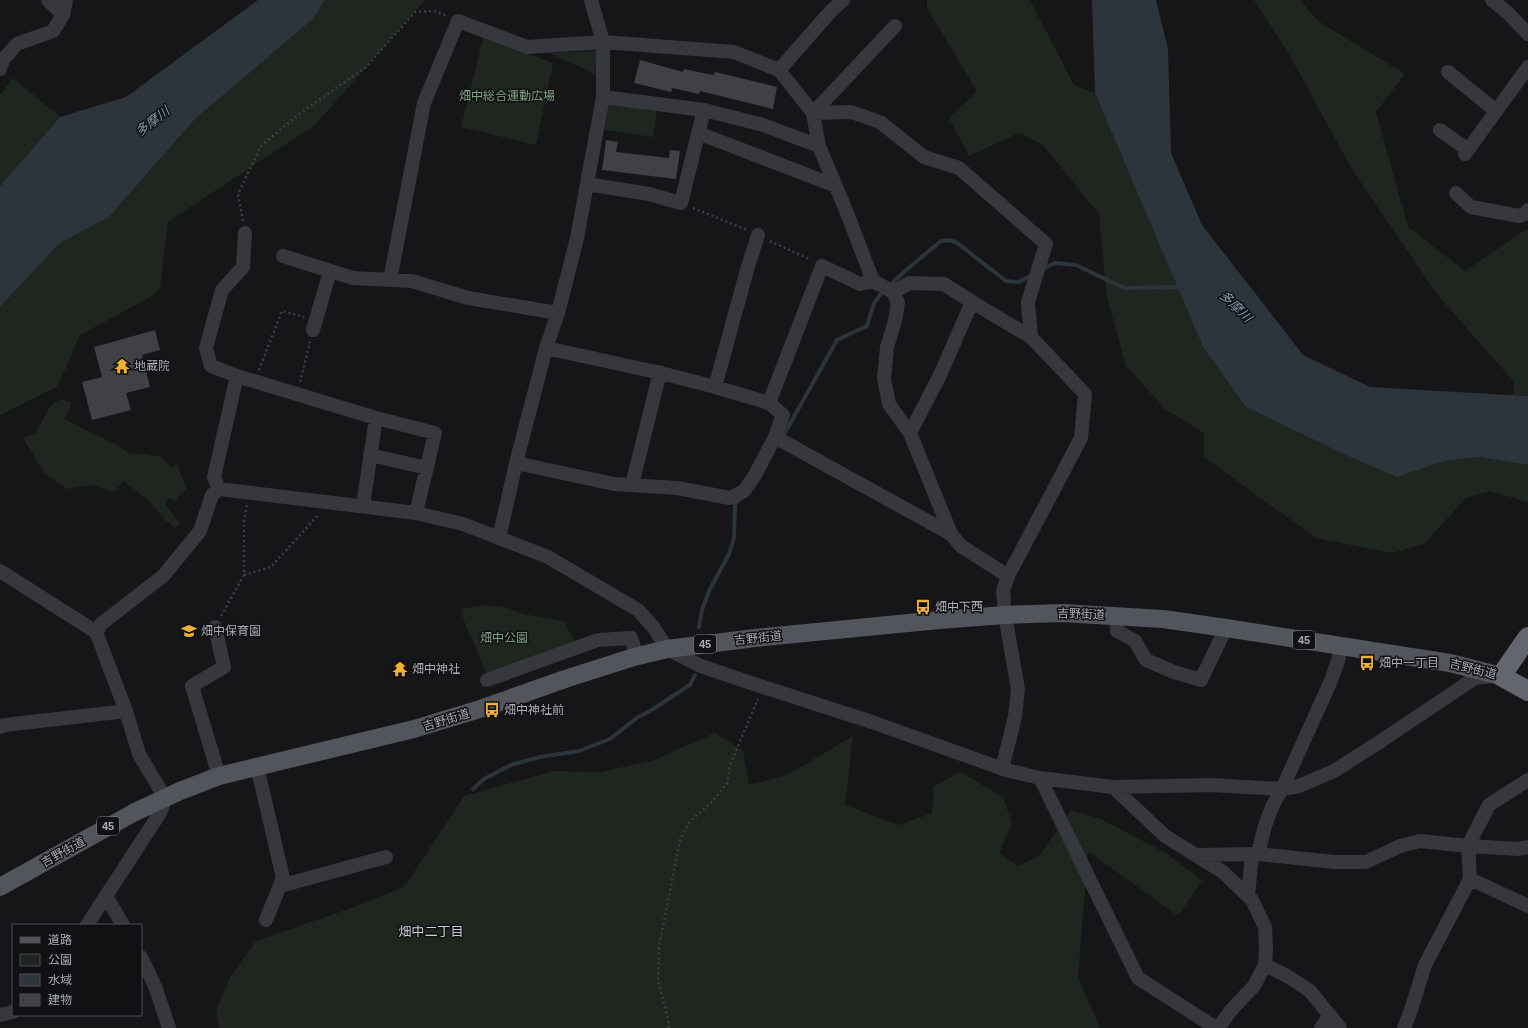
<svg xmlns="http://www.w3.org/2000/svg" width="1528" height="1028" font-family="Arial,'Noto Sans JP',sans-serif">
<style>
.green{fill:#1e261f}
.water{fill:#2c353c}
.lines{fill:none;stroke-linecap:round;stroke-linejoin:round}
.stream{stroke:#2c353c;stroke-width:4}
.building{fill:#404145}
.path{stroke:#3d3f44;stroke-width:2.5;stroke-dasharray:2 3;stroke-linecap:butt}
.minor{stroke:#37383d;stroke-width:14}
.major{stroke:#53555c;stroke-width:18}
.highway{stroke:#63666e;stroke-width:20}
.labels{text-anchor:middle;stroke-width:3;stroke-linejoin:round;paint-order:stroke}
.shield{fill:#111113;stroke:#7b7e86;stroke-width:1}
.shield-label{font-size:11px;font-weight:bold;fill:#a8adb8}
.park-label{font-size:12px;fill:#7fa381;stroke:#111113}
.poi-label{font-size:12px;fill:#a8adb8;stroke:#111113;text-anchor:start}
.street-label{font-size:12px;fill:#a8adb8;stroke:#111113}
.water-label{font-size:13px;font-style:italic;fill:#7f9bb3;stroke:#111113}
.neighbourhood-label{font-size:13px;fill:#c9ccd4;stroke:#111113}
</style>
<rect width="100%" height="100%" fill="#161618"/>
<path class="green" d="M325,0H425L315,125L168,222L160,289L149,298L80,335L58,386L0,415V307L60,243L109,217L195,119L313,19Z
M927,0H1030L1074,85L1095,93L1203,347L1246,407L1397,477L1444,461L1478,457L1528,465V502L1490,491L1466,498L1424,544L1392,553L1316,538L1204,457V433L1165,409L1126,366L1107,298L1099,214L1042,144L1019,133L969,156L949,118L977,91L927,8Z
M1254,0H1300L1318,21L1405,74L1376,112L1408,227L1465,271L1528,228V396L1513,395L1514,382L1436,293L1351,168L1289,54Z
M483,38L553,63L536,145L461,127Z
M597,51L595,74L549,53Z
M13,78L60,117L0,186V95Z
M609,102L657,110L653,137L605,130Z
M61,399L70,402V409L64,419L115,444L131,454H146L162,457L171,467L178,465L186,489L175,501L170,498L165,504L180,524L175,528L164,519L150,502L124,481L114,492L91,485L67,489L45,474L23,438L35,434L51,405Z
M484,605L505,607L523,614L564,621L577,646L488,676L464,621L461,609Z
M715,733L743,751L749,785L787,775L853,736L845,805L899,825L932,813L934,786L960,772L1003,797L1012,823L999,853L1018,866L1040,855L1071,810L1101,819L1166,853L1202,881L1178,916L1088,851L1078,977L1100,1028H219L216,1011L230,977L256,941L357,906L405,886L464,796L554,771L601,772L654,760Z"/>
<path class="water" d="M258,0H325L313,19L195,119L109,217L60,243L0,307V186L60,117L126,97Z
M1092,0H1156L1168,49L1171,153L1202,225L1303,355L1370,387L1528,396V465L1478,457L1444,461L1397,477L1348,456L1246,407L1203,347L1095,93Z"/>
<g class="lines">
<path class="stream" d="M1041,270L1055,263L1076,265L1124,288L1182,287
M782,438L837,340L867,326L874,303L880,295L905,271L941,241L948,240L956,242L1006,281L1019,282L1032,275
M699,627L702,610L709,591L729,554L734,538L735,504L740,499
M473,789L484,779L511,765L540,757L579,751L610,739L638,717L650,711L690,685L695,675"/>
</g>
<path class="building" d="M640,60L683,72L684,69L713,75L715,72L777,87L773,109L700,91L699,94L672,88L671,92L634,83Z
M606,140L618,142L616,152L669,158L670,150L680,151L676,179L602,170Z
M155,330L160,350L142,355L150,387L126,393L131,410L92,420L82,382L102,377L94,347Z"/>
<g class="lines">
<path class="path" d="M693,208L747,230
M243,221L238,194L261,146L299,114L366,67L415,12L435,11L447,16
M770,241L811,260
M259,370L282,311L304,317
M300,382L310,342
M244,575L271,567L319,514
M221,616L244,575V521L247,505
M669,1028L668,1019L658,981L659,947L680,840L690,821L712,802L727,783L730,765L758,699"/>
<path class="minor" d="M48,0L63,15
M1492,0L1508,13L1528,34
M0,69L3,60L17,44L53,31L63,15L66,0
M779,70L831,11L843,0
M1448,72L1496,111
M603,97L704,110L763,125L819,146
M813,113L851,112L880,122L924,157L959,168L1046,244L1028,302L1031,337L1085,394L1081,438L1008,576L1003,591L1005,615L1018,689L1015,717L1002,769
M813,113L895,26
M1440,130L1468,150
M698,133L836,186
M1465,154L1528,67
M587,184L649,194L681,203L704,110
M1456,193L1471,207L1519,216L1525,214L1528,210
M245,233L243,267L222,290L206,348L211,366L237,376L376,418L435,433L416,513
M283,256L353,278L412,281L468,298L558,313
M390,280L424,103L458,21L527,47L603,42L734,52L779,70L813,113L819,146L847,213L873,281L893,292L898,303L895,321L887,347L884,379L889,404L910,433L951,534L961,546L1008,576
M893,292L910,283L944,284L972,302L1031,337
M313,330L330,271
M715,387L747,270L758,235
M769,403L822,266L860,284L873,281
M910,433L940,375L972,302
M775,437L951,534
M370,455L427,468
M516,463L614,484L677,488L730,498L744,491L755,475L775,437L783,415L769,403L715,387L665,374L546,348
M632,485L660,372
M219,489L214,477L237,376
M363,506L376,418
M499,538L516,463L546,348L558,313L577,238L603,97V42L591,0
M0,571L96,632L126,711L139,754L165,798L160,813L87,925
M1116,615L1117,631L1135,641L1146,660L1174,672L1201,680L1226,628
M215,627L224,667L192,686L219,776
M96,632L101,624L163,576L200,531L212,495L219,489L416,513L463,524L548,557L638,610L654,628L667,649L701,666L763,687L872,722L1006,770L1040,778L1113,787L1212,785L1282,789L1299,786L1334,771L1381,741L1475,678L1493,676
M487,680L598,640L631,638L637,656
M0,727L5,725L126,711
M257,766L283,878L266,920
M1040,778L1138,978L1216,1028
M1113,787L1165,836L1223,872L1252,900L1265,927L1266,948L1265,965L1254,986L1232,1009L1218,1028
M1258,854C1264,828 1268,811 1282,789L1330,683L1338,661L1342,646
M1195,855L1258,854L1334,862H1366L1400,846L1420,841L1468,846L1519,849L1528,847
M1470,879L1528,906
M280,886L386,857
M106,896L123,925
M1248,896L1252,854
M141,957L155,986L169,1028
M1265,965L1287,976L1310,991L1340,1028
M0,1015L13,1012
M1321,1028L1330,1015
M1404,1028L1411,1010L1425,965L1470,879L1468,846L1476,830L1489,805L1528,780"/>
<path class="major" d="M0,887L133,813L180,791L219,776L414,729L480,709L568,678L634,657L667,649L755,638L939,620L1005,615L1062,613L1163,619L1226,628L1450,663L1501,676"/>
<path class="highway" d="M1528,637L1501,676L1528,691"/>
</g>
<defs>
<g id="temple-bare" transform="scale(1.2)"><path d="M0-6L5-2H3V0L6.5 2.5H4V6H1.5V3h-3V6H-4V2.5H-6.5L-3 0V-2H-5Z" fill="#f2b134" stroke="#111113" stroke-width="2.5" paint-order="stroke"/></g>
<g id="bus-bare" transform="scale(1.2)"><path d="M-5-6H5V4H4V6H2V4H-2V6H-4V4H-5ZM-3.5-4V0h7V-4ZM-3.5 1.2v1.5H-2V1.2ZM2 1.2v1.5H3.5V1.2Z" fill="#f2b134" stroke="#111113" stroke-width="2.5" paint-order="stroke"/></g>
<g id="school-bare" transform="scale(1.2)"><path d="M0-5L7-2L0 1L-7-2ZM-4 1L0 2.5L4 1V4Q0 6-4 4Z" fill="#f2b134" stroke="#111113" stroke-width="2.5" paint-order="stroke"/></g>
</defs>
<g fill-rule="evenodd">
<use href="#temple-bare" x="122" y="366"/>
<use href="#bus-bare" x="923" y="607"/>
<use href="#school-bare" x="189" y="631"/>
<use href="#bus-bare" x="1367" y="663"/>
<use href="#temple-bare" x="400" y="669"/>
<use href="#bus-bare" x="492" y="710"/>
</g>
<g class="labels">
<g class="shield">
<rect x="1293" y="631" width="22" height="18" rx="3"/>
<rect x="694" y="635" width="22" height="18" rx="3"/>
<rect x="97" y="817" width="22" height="18" rx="3"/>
</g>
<g class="shield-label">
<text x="1304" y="644">45</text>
<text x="705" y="648">45</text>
<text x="108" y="830">45</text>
</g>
<g class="park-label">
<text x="507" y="100">畑中総合運動広場</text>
<text x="504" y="642">畑中公園</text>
</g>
<g class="poi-label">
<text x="134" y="370">地蔵院</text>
<text x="935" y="611">畑中下西</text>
<text x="201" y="635">畑中保育園</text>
<text x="1379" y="667">畑中一丁目</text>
<text x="412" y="673">畑中神社</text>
<text x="504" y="714">畑中神社前</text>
</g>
<g class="street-label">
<text transform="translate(1081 614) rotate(2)" y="4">吉野街道</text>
<text transform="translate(758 638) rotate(-6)" y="4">吉野街道</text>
<text transform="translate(1473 669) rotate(14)" y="4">吉野街道</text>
<text transform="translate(446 720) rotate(-17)" y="4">吉野街道</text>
<text transform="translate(63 852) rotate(-29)" y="4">吉野街道</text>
</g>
<g class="water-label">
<text transform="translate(152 121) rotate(-38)" y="5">多摩川</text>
<text transform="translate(1236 306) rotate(44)" y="5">多摩川</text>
</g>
<g class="neighbourhood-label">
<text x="431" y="936">畑中二丁目</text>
</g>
</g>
<rect x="12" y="924" width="130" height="92" fill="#111113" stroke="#4d4f55"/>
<rect x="20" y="937" width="20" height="6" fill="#53555c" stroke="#4d4f55"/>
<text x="48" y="944" font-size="12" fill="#a8adb8">道路</text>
<rect x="20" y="954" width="20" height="12" fill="#1e261f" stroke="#4d4f55"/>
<text x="48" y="964" font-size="12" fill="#a8adb8">公園</text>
<rect x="20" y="974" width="20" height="12" fill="#2c353c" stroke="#4d4f55"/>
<text x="48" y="984" font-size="12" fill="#a8adb8">水域</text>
<rect x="20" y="994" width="20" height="12" fill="#404145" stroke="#4d4f55"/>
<text x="48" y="1004" font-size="12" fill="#a8adb8">建物</text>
</svg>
